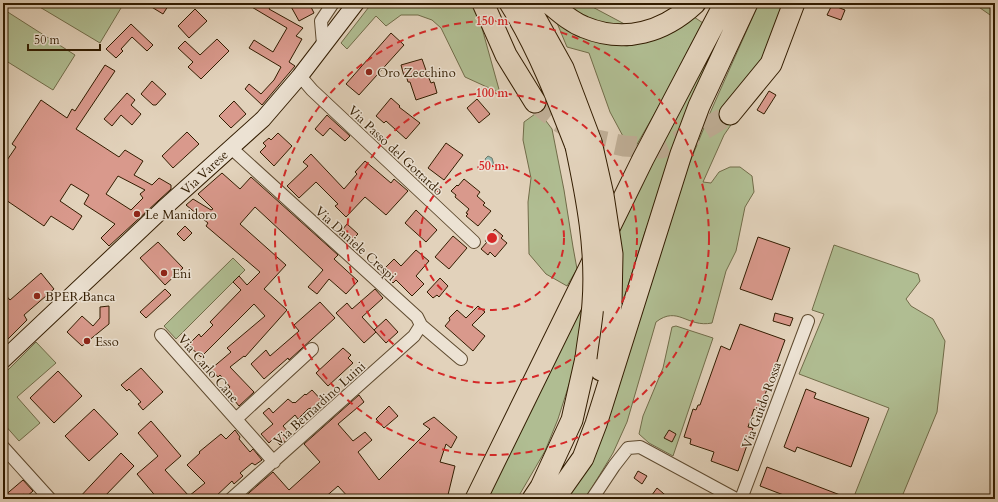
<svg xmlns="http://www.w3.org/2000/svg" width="998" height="502" font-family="Cardo,serif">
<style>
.green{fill:#b0bd92;stroke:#716c49}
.water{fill:#95b8b0;stroke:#6d7a6a}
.building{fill:#d9998c;stroke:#321c00;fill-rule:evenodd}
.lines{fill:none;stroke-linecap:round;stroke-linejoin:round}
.highway-tunnel{stroke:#bfae96;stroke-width:21;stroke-dasharray:21 10;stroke-linecap:butt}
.street-casing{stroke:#5e4a2f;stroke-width:14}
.secondary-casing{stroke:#321c00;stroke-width:18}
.highway-casing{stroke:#321c00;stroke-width:23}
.street{stroke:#ece2d3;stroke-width:12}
.secondary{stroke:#ece2d3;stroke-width:16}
.highway{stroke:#e2d2bb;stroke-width:21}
.highway-bridge-casing{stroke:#321c00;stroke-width:23;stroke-linecap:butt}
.highway-bridge{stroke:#e2d2bb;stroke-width:21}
.ring{fill:none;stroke:#d62828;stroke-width:2;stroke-dasharray:7 5}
.poi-dot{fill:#8f2418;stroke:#ece2d3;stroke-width:1.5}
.labels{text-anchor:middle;stroke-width:3;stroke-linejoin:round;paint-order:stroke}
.poi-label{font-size:13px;fill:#321c00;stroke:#ece2d3;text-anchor:start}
.street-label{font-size:13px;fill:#321c00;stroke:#ece2d3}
.centre{fill:#d62828;stroke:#ece2d3;stroke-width:2}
.ring-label{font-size:12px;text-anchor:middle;font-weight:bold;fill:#d62828;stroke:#ece2d3;stroke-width:3;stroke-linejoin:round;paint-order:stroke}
</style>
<rect width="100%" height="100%" fill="#e2d2bb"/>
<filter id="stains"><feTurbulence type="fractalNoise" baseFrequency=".005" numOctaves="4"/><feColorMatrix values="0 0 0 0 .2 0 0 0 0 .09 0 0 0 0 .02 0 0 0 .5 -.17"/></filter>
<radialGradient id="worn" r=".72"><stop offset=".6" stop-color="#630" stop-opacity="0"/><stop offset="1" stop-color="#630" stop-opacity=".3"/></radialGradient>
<path class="green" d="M33,3H124L100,43Z
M372,3H475L500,93L465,77L441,28L432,20L418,15H401L386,26L376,16L347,49L341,43Z
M559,3H585L632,28L586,21Z
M732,3H739L646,229L623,301L618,300V223Z
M759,3H788L733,122L724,135L703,182L711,183L719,172L730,167H740L752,176L754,192L745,207L736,251L726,271L712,323C687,328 678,305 656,322L627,422L613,453L585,499H567L681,184L710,113Z
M973,3H995V19L993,17Z
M3,9L75,55L53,90L3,59Z
M694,17L703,23L691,50L632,153L610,112L589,53L567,47L557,23L606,43L627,46L649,41L669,34Z
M535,114L543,117L552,129L564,190L573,247L577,269L567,286L546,274L529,254L528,202L531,178L523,140L524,122Z
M834,245L918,274L920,281L906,299L911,306L933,319L945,341L937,412L901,499H853L889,408L799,374L824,314L812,310Z
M233,258L245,270L176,339L164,326Z
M582,299L579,347L572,375L558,419L545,451L517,499H484Z
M676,326L713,338L673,456L649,443L639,434L643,416L663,368L672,327Z
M36,342L56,363L17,397L40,423L19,441L3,423V375Z"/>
<path class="water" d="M488,156L492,158L494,165L490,168L487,166L485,159Z"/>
<path class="building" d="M145,3H170L163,14Z
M245,3H273L269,9L303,28L296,36L302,39L289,62L295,66L262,105L245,89L249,84L261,94L274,80L281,67L249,48L254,40L273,52L287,28Z
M289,3H309L314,13L299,21Z
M832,5L845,10L841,20L827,15Z
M195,9L207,21L189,38L178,26Z
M131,24L153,45L147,51L132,37L121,49L123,51L116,58L106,49Z
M391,33L404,45L359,95L346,84Z
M217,39L229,51L201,79L188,67L193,62L178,48L185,41L200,55Z
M422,59L428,76L431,83L434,82L437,93L416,100L410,82H408L406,75L404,76L401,65Z
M105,65L115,71L76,129L119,157L125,150L143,161L134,175L152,185L159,178L171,185V189L109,246L101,238L115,224L84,204L89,195L71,184L60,201L82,216L73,230L51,216L44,226L3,198V166L16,147L12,144L41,100L67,118L72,109L75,111ZM118,176L145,190L140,194L143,198L131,210L106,194Z
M152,81L166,94L156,105H153L141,94Z
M769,91L776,95L764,114L757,110Z
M127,93L135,100L131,105L141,114L132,125L121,115L112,126L104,119Z
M391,98L400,106L399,107L420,123L406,139L386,121L384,123L376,116Z
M477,99L490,114L479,123L467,108Z
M234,101L246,114L231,128L219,116Z
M327,115L350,136L345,141L330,128L323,136L315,129Z
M187,132L199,144L173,168L162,156Z
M278,133L292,146L274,166L260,152L266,146L263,143L269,138L271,140Z
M446,143L463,155L444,180L428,168Z
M311,154L344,189L357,174L355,172L365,161L391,183L394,179L408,191L386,215L365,197L346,217L335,206L338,204L316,182L299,198L287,186L308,166L303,162Z
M222,173L240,189L251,177L338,255L334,259L358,281L346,294L329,279L317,294L308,287L323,270L255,207L240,224L286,265L264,289L287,310L245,357L244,356L230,367L254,392L239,406L226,390L230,387L220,375L218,377L211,369L231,352L227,348L265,316L254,304L201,357L188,345L199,334L201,337L213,325L210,322L241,290L233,282L239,276L247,285L260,272L206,226L208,223L186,205L193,199L211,210L213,209L198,194Z
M464,179L480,192L477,196L485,203L483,205L491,211L478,226L466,216L468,214L466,213L469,209L455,197L456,195L451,191L457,185L458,186Z
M416,210L437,230L426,242L405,223Z
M347,224L358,234L348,244L338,235Z
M185,226L192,233L184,241L177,234Z
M495,229L503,236L501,238L507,243L495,257L490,252L488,255L481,249L487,242L485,241Z
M453,236L467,248L449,269L435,257Z
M758,237L790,248L772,300L740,289Z
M158,242L183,268L165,285L140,258Z
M416,250L429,261L416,276L424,284L412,296L396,280L393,283L386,276L388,274L383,270L394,259L401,266Z
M41,273L54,289L24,315L27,320L3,344V292L10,300Z
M440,278L448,286L439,297L437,295L433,298L427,292Z
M165,289L171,295L146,318L140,312Z
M375,289L383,298L362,317L376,332L364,343L336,313L347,303L352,309Z
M320,302L335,318L289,360L288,358L264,379L251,364L266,350L270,356L299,331L294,325Z
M109,306V324L82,346L67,332L82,316L93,326L100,318V307Z
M478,306L485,312L472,325L485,336L473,351L445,326L450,320L449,318L457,310L466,318Z
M775,313L793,318L790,326L773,321Z
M386,319L398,332L386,343L374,330Z
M740,324L785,340L759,411L754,409L748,427L753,428L738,471L711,461L714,452L690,444L691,439L684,437L693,409L696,410L698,405H700L721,346L730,350Z
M343,348L351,355L348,358L353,363L328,386L316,373Z
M141,368L163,392L143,410L138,404L141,402L129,389L127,391L121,385Z
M58,371L82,396L54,423L30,398Z
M806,389L816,393L814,398L869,418L851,467L797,447L795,452L784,447Z
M312,390L324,403L315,411L311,408L308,409L298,419L295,415L283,426L289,433L285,437L287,439L280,445L274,438L269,443L261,434L273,424L263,413L269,408L273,413L288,399L293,403L294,402L295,403L305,394L306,395Z
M359,395L364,402L338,424L353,441L365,432L372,440L358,452L379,480L430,429L423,424L434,417L457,437L451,448L446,444L440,462L455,466L447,499H350L338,486L323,499H242L273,472L289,490L320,462L304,444Z
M389,406L398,416L384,428L376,419Z
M94,409L118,434L89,461L65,436Z
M151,421L181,456L165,470L189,496L205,483L187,465L200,453L199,452L221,434L226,439L235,430L240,437L239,439L250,452L253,449L262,460L255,465L252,463L240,473L243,476L234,484L232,481L213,499H158L137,474L158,456L138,433Z
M669,430L676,434L672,442L664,438Z
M121,453L134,466L102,499H78Z
M767,467L848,498V499H794L760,486Z
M638,471L647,476L642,484L634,478Z
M23,480L33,491L26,497L24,494L18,499H3V497Z
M657,488L670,499H649Z"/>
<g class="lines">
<path class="highway-tunnel" d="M535,102L558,121L587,138L624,146L661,148L696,134L730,114"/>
<g class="street-casing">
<path id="street" d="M323,44L321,21L333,3
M300,76L312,90L474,242
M230,147L417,317L421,325L461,359
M161,335L274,462
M236,419L312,349
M3,447L50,499
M231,499L414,336L421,325
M592,499L614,466L628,448L640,447L736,499
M741,499L808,321"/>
</g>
<g class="secondary-casing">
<path id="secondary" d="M3,360L163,209L263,119L300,76L356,3"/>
</g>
<g class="highway-casing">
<path id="highway" d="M483,3L506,55L535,102
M510,3C538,48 557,97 576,146
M549,3C560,12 571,22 584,27C625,44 664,32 695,3
M529,7L563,68L591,142
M730,114L771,64L794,3
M601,370L605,357L611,304
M476,499L643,159L725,3
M533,499L541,487L572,420L586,358
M554,499L583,458L596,424L681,154L699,106L747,3"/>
</g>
<use href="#street" class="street"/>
<use href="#secondary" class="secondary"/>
<use href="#highway" class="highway"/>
<g class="highway-bridge-casing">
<path id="highway-bridge" d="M591,142L603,195L612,254L611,304
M576,146C587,198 597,250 593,303C592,321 588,340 586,358"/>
</g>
<use href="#highway-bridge" class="highway-bridge"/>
</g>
<g class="ring">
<circle cx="492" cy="238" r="72"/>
<circle cx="492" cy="238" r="145"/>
<circle cx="492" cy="238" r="217"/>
</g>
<g class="poi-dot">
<circle cx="369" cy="72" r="4"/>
<circle cx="137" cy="214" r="4"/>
<circle cx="164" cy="273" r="4"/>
<circle cx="37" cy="296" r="4"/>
<circle cx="87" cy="341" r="4"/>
</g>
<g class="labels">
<g class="poi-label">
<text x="377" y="77">Oro Zecchino</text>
<text x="145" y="219">Le Manidoro</text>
<text x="172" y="278">Eni</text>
<text x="45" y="301">BPER Banca</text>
<text x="95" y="346">Esso</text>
</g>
<g class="street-label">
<text transform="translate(396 150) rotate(43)" y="5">Via Passo del Gottardo</text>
<text transform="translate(204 172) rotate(-43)" y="5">Via Varese</text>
<text transform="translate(356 243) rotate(42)" y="5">Via Daniele Crespi</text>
<text transform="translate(209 368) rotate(49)" y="5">Via Carlo Cane</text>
<text transform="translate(319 403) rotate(-42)" y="5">Via Bernardino Luini</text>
<text transform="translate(761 405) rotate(-70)" y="5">Via Guido Rossa</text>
</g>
</g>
<circle cx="492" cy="238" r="6" class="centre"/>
<g class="ring-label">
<text x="492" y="25">150 m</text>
<text x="492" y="97">100 m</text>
<text x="492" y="170">50 m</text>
</g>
<rect width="998" height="502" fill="none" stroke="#e2d2bb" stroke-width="16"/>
<rect x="4" y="4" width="990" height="494" fill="none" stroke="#321c00" stroke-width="2"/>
<rect x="8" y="8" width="982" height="486" fill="none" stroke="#321c00"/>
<path d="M28 44v6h72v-6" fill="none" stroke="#321c00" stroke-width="2"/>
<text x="34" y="44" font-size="12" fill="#321c00" stroke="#ece2d3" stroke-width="3" paint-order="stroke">50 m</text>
<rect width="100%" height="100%" filter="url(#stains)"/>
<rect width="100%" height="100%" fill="url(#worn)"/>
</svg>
